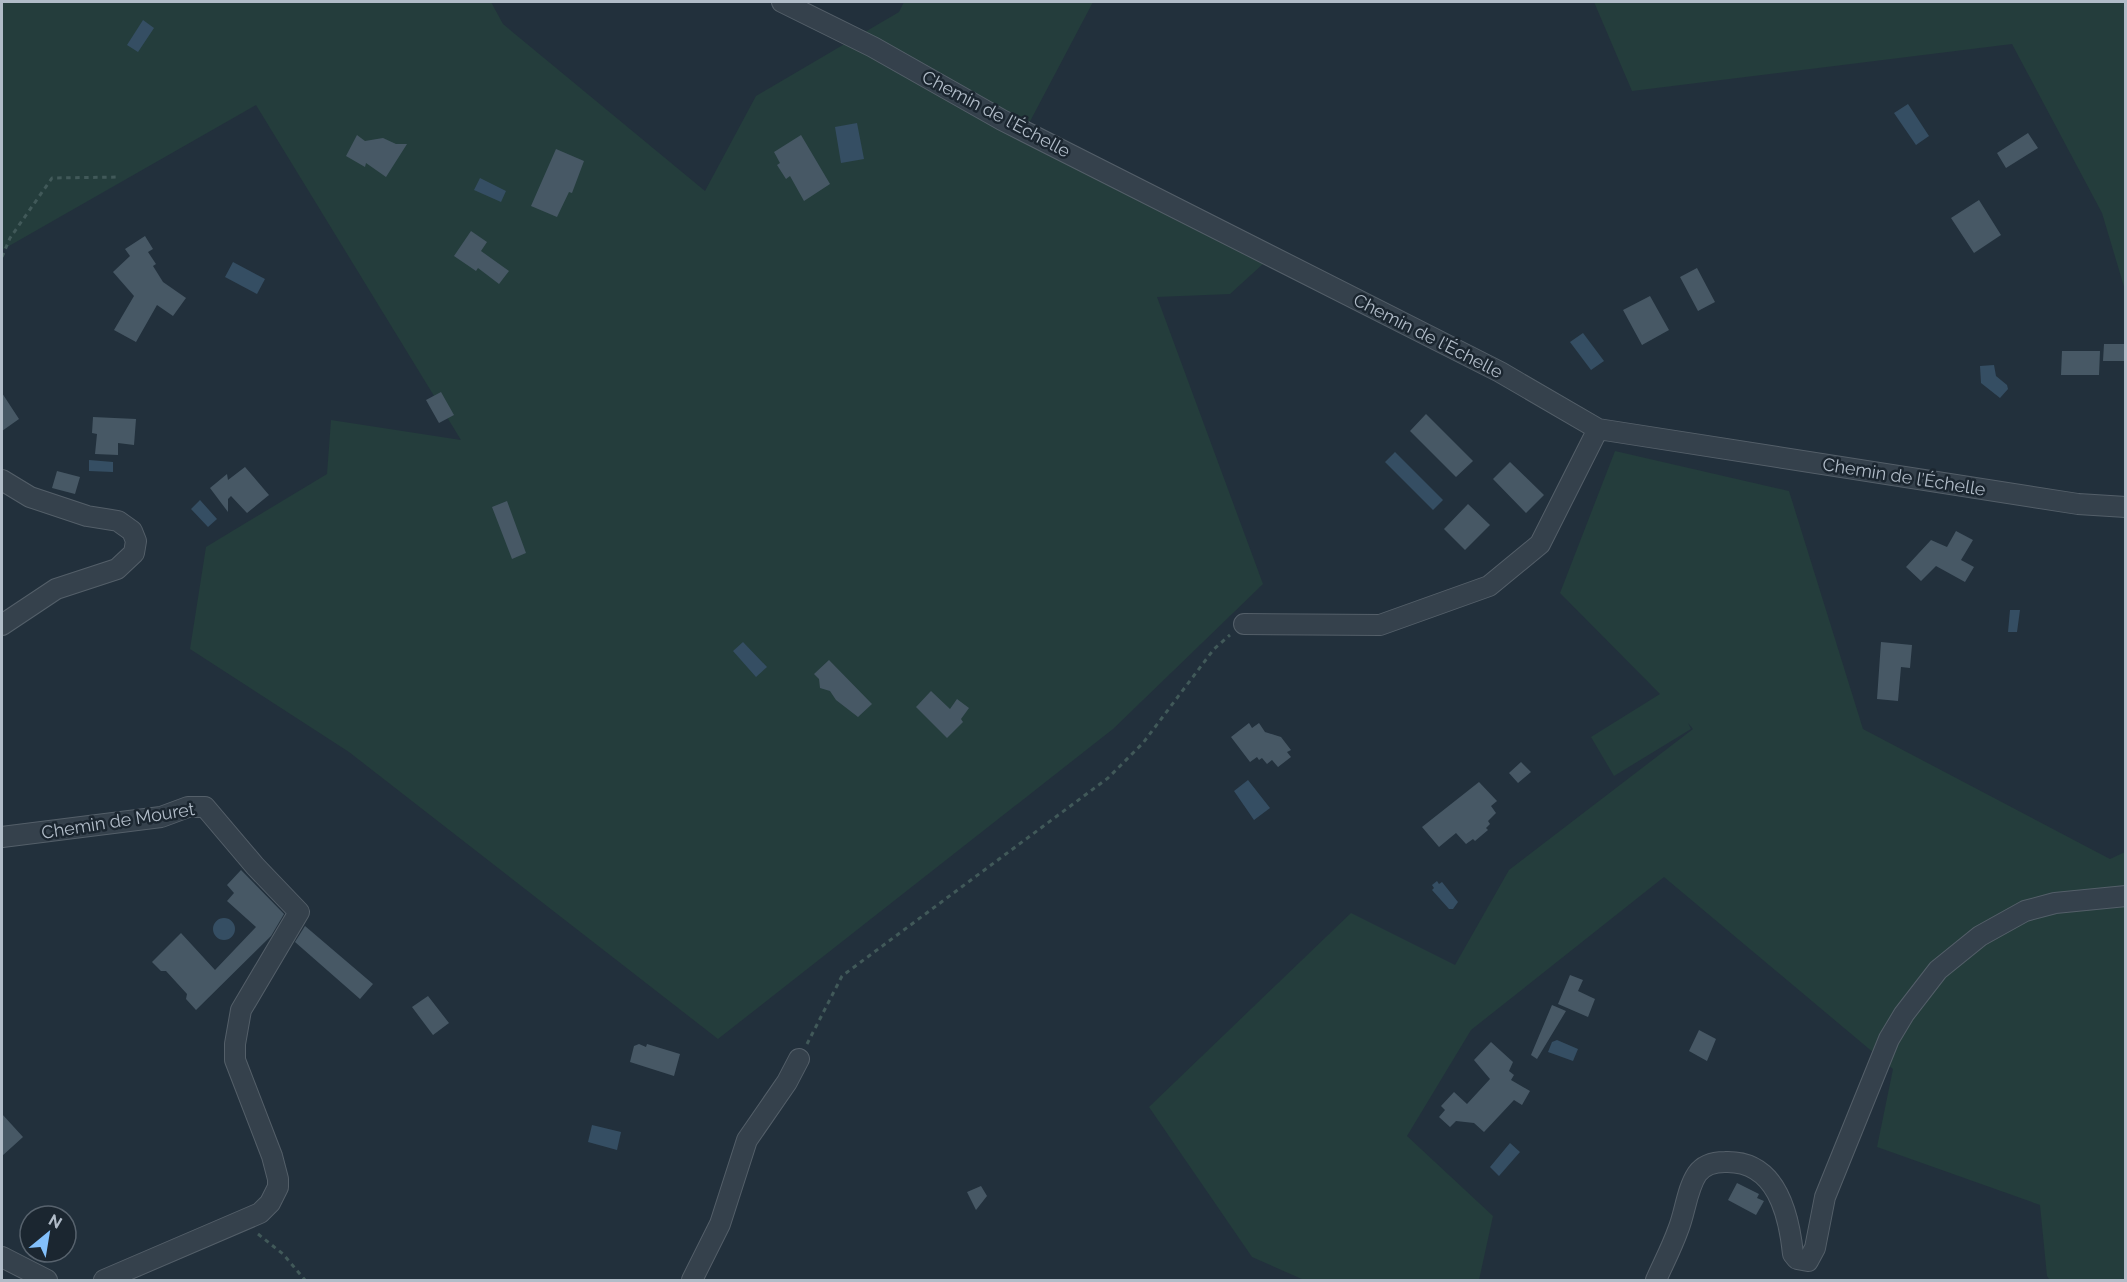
<svg xmlns="http://www.w3.org/2000/svg" width="2127" height="1282" font-family="Raleway,sans-serif">
<style>
.green{fill:#243d3c}
.water{fill:#354e63}
.building{fill:#475865}
.lines{fill:none;stroke-linecap:round;stroke-linejoin:round}
.minor-casing{stroke:#545f69;stroke-width:22}
.path{stroke:#415959;stroke-width:3;stroke-dasharray:4.5 4.5;stroke-linecap:butt}
.minor{stroke:#35414c;stroke-width:20}
.labels{text-anchor:middle;stroke-width:5;stroke-linejoin:round;paint-order:stroke}
.street-label{font-size:18px;fill:#b1bcc8;stroke:#1b2630}
</style>
<rect width="100%" height="100%" fill="#22303c"/>
<path class="green" d="M2,2H491L503,24L705,191L756,96L899,12L904,2H1093L1026,129L1274,254L1230,294L1157,297L1263,584L1113,729L718,1039L349,752L190,649L206,547L327,474L331,420L461,440L256,105L2,250Z
M1594,2H2125V290L2102,213L2012,44L1632,91Z
M1615,451L1789,491L1863,729L2110,859L2125,852V1280H2050L2047,1276L2040,1205L1877,1147L1893,1069L1664,877L1471,1030L1407,1136L1493,1216L1479,1280H1304L1252,1257L1149,1107L1351,913L1455,965L1509,870L1693,729L1688,723L1691,729L1614,776L1591,737L1660,694L1560,593Z"/>
<path class="water" d="M143,20L154,28L138,52L127,45Z
M1908,104L1929,136L1916,145L1894,113Z
M857,123L864,159L841,163L835,127Z
M480,178L506,191L501,202L474,190Z
M233,262L265,279L257,294L225,277Z
M1583,333L1604,361L1591,370L1570,342Z
M1994,365L1996,376L2007,385L2008,389L2000,398L1981,383L1980,366Z
M1395,452L1443,500L1433,510L1385,462Z
M89,460L113,462V472L89,471Z
M200,500L217,519L208,527L191,509Z
M2010,610H2020L2017,632H2008Z
M743,642L767,667L756,677L733,651Z
M1248,780L1270,808L1254,820L1234,791Z
M1437,881L1439,884L1442,882L1458,902L1453,909H1449L1432,890L1434,888L1432,885Z
M213 929a11 11 0 1 1 22 0a11 11 0 1 1-22 0Z
M1557,1040L1578,1049L1573,1061L1548,1052L1552,1042Z
M592,1125L621,1132L617,1150L588,1142Z
M1510,1143L1520,1152L1499,1176L1490,1167Z"/>
<path class="building" d="M2028,133L2038,148L2006,168L1997,153Z
M357,135L365,141L383,138L396,144H407L386,177L366,163L365,167L346,156Z
M801,135L830,184L804,201L790,176L786,179L777,165L780,163L774,152Z
M556,149L584,161L572,193L569,192L557,217L531,206Z
M1979,200L2001,235L1974,253L1951,218Z
M471,231L487,242L481,251L509,271L499,284L478,268L476,271L454,256Z
M145,236L153,249L148,252L156,264L153,266L163,282L186,298L173,316L157,305L136,342L114,330L134,296L113,272L130,256L125,249Z
M1697,268L1715,302L1698,311L1680,277Z
M1650,296L1669,330L1642,345L1623,310Z
M2104,344H2126V361H2103Z
M2062,351H2100L2099,375H2061Z
M441,392L454,415L439,423L426,400Z
M2,393L19,419L2,431Z
M1426,414L1473,461L1456,477L1410,431Z
M93,417L136,419L134,445L118,443V455L95,454L97,434L92,433Z
M1510,462L1544,495L1526,513L1493,479Z
M245,467L269,495L247,513L231,496L228,499V512L210,488L227,474L228,480Z
M57,471L80,477L75,494L52,488Z
M507,501L526,553L512,559L492,507Z
M1468,504L1490,525L1465,550L1444,529Z
M1956,531L1973,540L1961,560L1974,567L1965,582L1936,566L1921,581L1906,567L1931,540L1947,547Z
M1881,642L1912,645L1910,668L1901,667L1898,701L1877,699Z
M829,660L872,704L858,717L836,700L830,691L820,688L819,679L814,674Z
M931,691L950,709L957,699L969,708L961,719L963,722L947,738L916,707Z
M1249,723L1252,728L1259,723L1265,732L1281,737L1291,750L1287,752L1291,757L1278,767L1272,760L1267,764L1262,758L1259,760L1257,757L1250,762L1231,737Z
M1521,762L1531,772L1518,783L1509,773Z
M1479,782L1497,801L1491,806L1496,813L1488,821L1490,824L1486,828L1488,830L1475,841L1473,839L1466,844L1456,833L1439,847L1422,827Z
M241,870L284,914L271,936L196,1010L186,999L187,994L166,971H161L152,962L181,933L215,970L256,927L227,901L234,893L227,885Z
M305,926L373,984L360,999L295,942Z
M1570,975L1583,980L1578,991L1595,999L1588,1017L1558,1004Z
M428,996L449,1023L433,1035L412,1007Z
M1552,1005L1566,1011L1537,1059L1531,1055Z
M1699,1030L1716,1039L1707,1061L1689,1051Z
M1491,1042L1513,1062L1509,1071L1514,1075L1511,1080L1530,1091L1522,1105L1514,1100L1484,1132L1474,1123L1456,1121L1450,1127L1439,1117L1445,1110L1441,1106L1454,1092L1467,1104L1490,1079L1474,1060Z
M639,1044L646,1047L647,1044L680,1054L674,1076L630,1062L634,1046Z
M2,1114L23,1137L2,1156Z
M1737,1183L1759,1194L1757,1198L1764,1201L1756,1215L1728,1200Z
M981,1186L987,1196L976,1210L967,1192Z"/>
<g class="lines">
<g class="minor-casing">
<path id="minor" d="M782,2L873,47L1002,120L1500,372L1598,429L2078,504L2126,507
M2,480L30,497L87,516L118,521L132,531L136,541L134,553L117,569L56,589L2,625
M1244,624L1380,625L1489,586L1540,544L1598,429
M2,837L161,817L188,807H205L255,866L299,912L241,1010L235,1044V1060L272,1156L278,1179V1187L270,1203L260,1213L104,1280
M2,1257L47,1280
M692,1280L720,1224L747,1140L787,1082L799,1059
M1656,1280C1663,1264 1672,1247 1678,1230C1685,1213 1687,1189 1697,1174C1704,1164 1714,1162 1725,1162C1777,1160 1789,1215 1793,1254L1797,1259L1808,1261L1815,1248L1825,1197L1889,1039L1904,1014L1938,970L1980,936L2025,911L2055,903L2126,896"/>
</g>
<path class="path" d="M2,257L10,238L52,178L120,177
M807,1044L842,976L1108,778L1143,743L1214,649L1230,635
M258,1234L283,1254L305,1280"/>
<use href="#minor" class="minor"/>
</g>
<g class="labels">
<g class="street-label">
<text transform="translate(996 114) rotate(28)" y="6">Chemin de l’Échelle</text>
<text transform="translate(1428 336) rotate(27)" y="6">Chemin de l’Échelle</text>
<text transform="translate(1904 477) rotate(9)" y="6">Chemin de l’Échelle</text>
<text transform="translate(118 821) rotate(-9)" y="6">Chemin de Mouret</text>
</g>
</g>
<rect width="2127" height="1282" fill="none" stroke="#b1bcc8" stroke-width="6"/>
<g transform="translate(48 1234) rotate(30)"><circle r="28" fill="#1b2630" stroke="#57626d" stroke-width="1.5"/>
<path d="M0-4.5L10 22L0 15L-10 22Z" fill="#83c0fb"/>
<text y="-9" font-size="16" font-weight="bold" text-anchor="middle" fill="#b1bcc8">N</text>
</g>
</svg>
